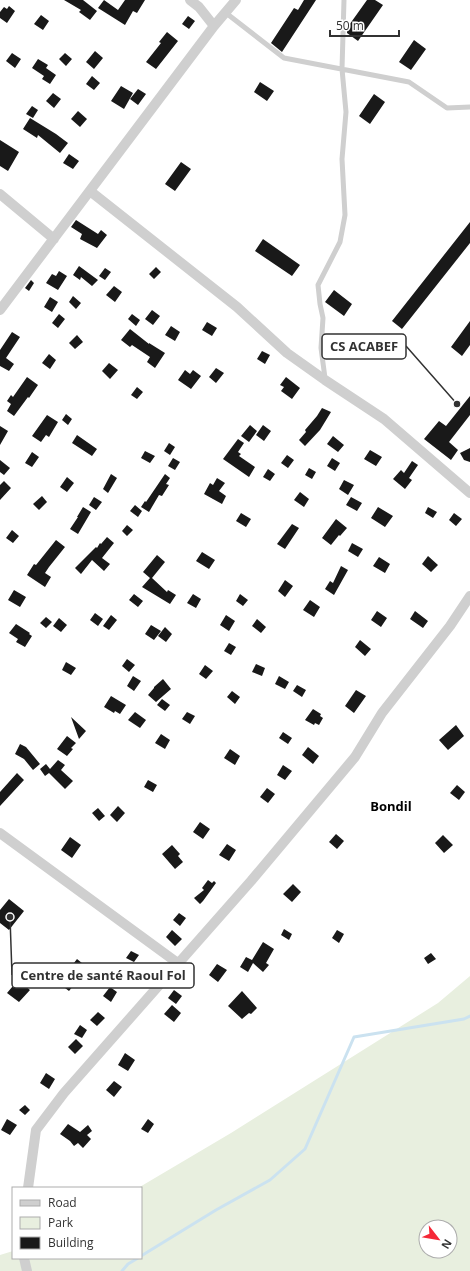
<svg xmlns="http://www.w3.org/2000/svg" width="470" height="1271" font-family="'Open Sans',sans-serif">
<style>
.green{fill:#e8efdf;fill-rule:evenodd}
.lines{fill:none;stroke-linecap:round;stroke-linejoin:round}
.stream{stroke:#cbe2f0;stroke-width:3}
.building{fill:#191919}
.service{stroke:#cfcfcf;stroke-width:5}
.minor{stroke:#cfcfcf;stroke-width:10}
.labels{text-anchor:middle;stroke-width:4;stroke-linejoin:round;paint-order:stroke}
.neighbourhood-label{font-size:13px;font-weight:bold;fill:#000;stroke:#fff}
.leader{fill:none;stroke:#323232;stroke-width:1.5}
.callout-dot{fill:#323232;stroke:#fff;stroke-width:1.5}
.callout{fill:#fff;stroke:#323232;stroke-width:1.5}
.callout-label{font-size:13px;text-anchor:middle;font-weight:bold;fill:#323232}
</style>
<rect width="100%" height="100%" fill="#fff"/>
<path class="green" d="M470,976V1271H0V1255L13,1251V1258H141V1188H138L231,1133L438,1003ZM426,1227H450V1251H426Z"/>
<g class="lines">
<path class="stream" d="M141,1256L216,1210L270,1180L305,1149L354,1037L464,1019L470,1016
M122,1271L128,1264L138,1258"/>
</g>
<path class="building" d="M64,0H83L97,11L90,20L79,12L81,10Z
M104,0L118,10L125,0H145L137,13L133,11L125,25L98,8Z
M304,0H316L282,52L271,43L294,8L298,10Z
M367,0H375L383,5L358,41L347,33V28Z
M9,6L15,11L7,23L0,18V12L4,7L7,9Z
M41,15L49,21L43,30L34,24Z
M188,16L195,21L189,29L182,24Z
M167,32L178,41L156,69L146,62L161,43L159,42Z
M414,40L426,49L411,70L399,62Z
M95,51L103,58L94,69L86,62Z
M12,53L21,59L15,68L6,61Z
M65,53L72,59L66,66L59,59Z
M38,59L48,65L46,68L56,75L50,84L42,79L44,76L32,68Z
M92,76L100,83L94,90L86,84Z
M260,82L274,91L267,101L254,92Z
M121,86L133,93L124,109L111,101Z
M138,89L146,94L138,105L130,99Z
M53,93L61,99L54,108L46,101Z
M374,94L385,102L370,124L359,116Z
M32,106L38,110L33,118L26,114Z
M78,111L87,119L80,127L71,119Z
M30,118L56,134L68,143L60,153L38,135L37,138L23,129Z
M0,140L19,152L8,171L0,166Z
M69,154L79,161L73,169L63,163Z
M181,162L191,169L175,191L165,184Z
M76,220L98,234L101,230L107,235L97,248L80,239L82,234L71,227Z
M470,222V243L402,329L392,321Z
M263,239L300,265L292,276L255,251Z
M79,266L98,280L92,286L81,277L80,280L73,275Z
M156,267L161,272L154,279L149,274Z
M105,268L111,272L105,280L99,276Z
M59,271L67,276L58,290L46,283L52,274L56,276Z
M31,280L34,283L29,291L25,288Z
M114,286L122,292L115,302L106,295Z
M334,290L352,304L344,316L325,302Z
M73,296L81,303L76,309L69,302Z
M50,297L58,302L52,312L44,307Z
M152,310L160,316L153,325L145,319Z
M59,314L65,319L58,328L52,323Z
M132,314L140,320L136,326L128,319Z
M470,321V345L462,356L451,347Z
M207,322L217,328L212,336L202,330Z
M171,326L180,332L175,341L165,335Z
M130,329L149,344V343L165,353L155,368L147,362L150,357L132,345L130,347L121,340Z
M12,332L20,337L6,358L14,364L9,371L0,366V350Z
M77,335L83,342L75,349L69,343Z
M262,351L270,355L265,364L257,359Z
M49,354L56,360L50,369L42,363Z
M109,363L118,370L110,379L102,371Z
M216,368L224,373L216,383L209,377Z
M185,370L190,374L193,370L201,376L191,389L178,380Z
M27,377L38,385L29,398L28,397L14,416L7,411L11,404L7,401L11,395L13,397Z
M286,377L300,388L292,399L281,391L284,387L280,385Z
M137,387L143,392L137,399L131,395Z
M470,396V415L449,442L458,450L451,460L424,439L439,421L446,426Z
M322,408L331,412L320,430L305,446L299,440L306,432L305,430L317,416Z
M66,414L72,419L68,425L62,420Z
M47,415L58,422L49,437L46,435L41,442L32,436Z
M250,425L257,431L249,442L241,436Z
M263,425L271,431L264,441L256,435Z
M0,426L8,431L0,445Z
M77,435L97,449L92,456L72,443Z
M333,436L344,445L338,452L327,444Z
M238,439L244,443L238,452L241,454L239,456L255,467L249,477L223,459Z
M169,443L175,447L170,455L164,451Z
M470,448V462L464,460L460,453Z
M370,450L382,457L376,466L364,459Z
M145,451L155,456L150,463L141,458Z
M32,452L39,457L32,467L25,463Z
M287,455L294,460L288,468L281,463Z
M173,458L180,462L175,470L168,466Z
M332,458L340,463L335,471L327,466Z
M0,460L10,468L4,475L0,472Z
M412,461L418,465L409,478L412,480L405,489L393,479L401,470L404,473Z
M309,468L316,472L312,479L305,475Z
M268,469L275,474L270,481L263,477Z
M111,474L117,478L108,493L103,489Z
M165,474L170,478L166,484L169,485L162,496L159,495L149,512L141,507L145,501L146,502Z
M67,477L74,483L67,492L60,487Z
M217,478L225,483L219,491L226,496L222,504L204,494L210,483L213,485Z
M344,480L354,485L348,495L339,489Z
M4,481L11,488L0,500V485Z
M300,492L309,499L304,507L294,500Z
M42,496L47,502L39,510L33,504Z
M94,497L102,502L96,510L89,505Z
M351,497L362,503L357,511L346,505Z
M135,505L142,511L138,517L130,511Z
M83,507L91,512L78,534L70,529L78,517H77Z
M378,507L393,516L385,527L371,518Z
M428,507L437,512L433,518L425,513Z
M241,513L251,519L246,527L236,521Z
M454,513L462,519L456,526L449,520Z
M336,519L347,528L340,536L339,535L331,545L322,538Z
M292,524L299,528L285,549L277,544Z
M127,525L133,530L127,536L122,531Z
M12,530L19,536L13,543L6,538Z
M107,537L114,543L102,558L110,564L104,571L92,560L81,574L75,568L96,547L97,548L100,543L101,544Z
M56,540L65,547L49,567L45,573L51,577L45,587L27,575L34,564L36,565Z
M352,543L363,549L358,557L348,551Z
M202,552L215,560L209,569L196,561Z
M157,555L165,562L152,578L167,592L168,590L176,595L170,604L142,587L150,578L143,572Z
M428,556L438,565L431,572L422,564Z
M379,557L390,564L385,573L373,566Z
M341,566L348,570L334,595L325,589L330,581L333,583Z
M285,580L293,586L285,597L278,591Z
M14,590L26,597L20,607L8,600Z
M134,594L143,601L138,607L129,600Z
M193,594L201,599L196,608L187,603Z
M240,594L248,600L243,606L236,601Z
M310,600L320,607L314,617L303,610Z
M377,611L387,618L381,627L371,620Z
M415,611L428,621L423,628L410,619Z
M95,613L103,619L98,626L90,620Z
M111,615L117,620L109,630L103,626Z
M226,615L235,621L229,631L220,625Z
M46,617L52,622L46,628L40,623Z
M59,618L67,625L61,632L53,626Z
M257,619L266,627L261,633L252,626Z
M16,624L30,633L29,634L32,636L25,647L16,642L18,639L9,633Z
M151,625L161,631L154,640L145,634Z
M165,627L172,634L166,642L158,636Z
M360,640L371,649L365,656L355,647Z
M229,643L236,647L231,655L224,651Z
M127,659L135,665L129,672L122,666Z
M66,662L76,668L71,675L62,670Z
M256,664L265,668L262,676L252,672Z
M205,665L213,671L206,679L199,674Z
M133,676L141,681L134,691L127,686Z
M279,676L289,682L285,689L275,684Z
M163,679L171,689L156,702L148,695L154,688V687Z
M297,685L306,690L302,697L293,691Z
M356,690L366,696L354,713L345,706Z
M232,691L240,697L235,704L227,697Z
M111,696L126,705L120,714L115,711L114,713L104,707Z
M162,699L170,705L165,711L157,705Z
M313,709L321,714L320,716L323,718L319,725L315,723L314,725L305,720Z
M135,712L146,720L140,728L128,720Z
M187,712L195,716L190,724L182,719Z
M71,717L86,731L79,739Z
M456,725L464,736L448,750L439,740Z
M283,732L292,738L288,744L279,738Z
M161,734L170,740L165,749L155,743Z
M67,736L76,743L71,748L73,749L67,756L57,749Z
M20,744L26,747L40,764L33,770L24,759L15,754Z
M308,747L319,756L313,764L302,755Z
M230,749L240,756L235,765L224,758Z
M58,760L65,765L61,770L73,781L65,789L49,773L45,776L40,769L46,764L50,769Z
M283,765L292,771L285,780L277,775Z
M17,773L24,780L0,806V792Z
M148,780L157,785L153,792L144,787Z
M457,785L465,792L459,800L450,793Z
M267,788L275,794L268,803L260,797Z
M118,806L125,813L117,822L110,815Z
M98,808L105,816L99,821L92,813Z
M200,822L210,829L203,839L193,832Z
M336,834L344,841L337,849L329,842Z
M443,835L453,845L444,853L435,843Z
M70,837L81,845L72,858L61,850Z
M227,844L236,850L229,861L219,855Z
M172,845L180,854L178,856L183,862L175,869L162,854Z
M208,880L212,883L214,881L216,883L203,901L200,904L194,898L204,890L202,888Z
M293,884L301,892L292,902L283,894Z
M9,899L24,911L9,930L0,923V910Z
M179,913L186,918L180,926L173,920Z
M284,929L292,934L289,940L281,935Z
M172,930L182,939L175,946L166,937Z
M337,930L344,934L339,943L332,938Z
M263,942L274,949L266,963L269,965L263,972L253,963L248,972L240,967L246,957L252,960Z
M131,951L139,955L134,962L126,958Z
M431,953L436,959L428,964L424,958Z
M77,959L88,968L69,991L61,985L69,974L67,972Z
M217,964L227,970L218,982L209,975Z
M18,980L30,990L19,1002L7,993Z
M110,987L117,992L111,1002L103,996Z
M174,990L182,996L176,1004L168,998Z
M242,991L257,1008L251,1014L249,1013L242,1019L228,1006Z
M172,1005L181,1013L174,1022L164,1014Z
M98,1012L105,1018L97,1026L90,1020Z
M80,1025L87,1030L82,1038L74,1034Z
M76,1039L83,1046L75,1054L68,1047Z
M125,1053L135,1060L128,1071L118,1065Z
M46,1073L55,1079L49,1089L40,1083Z
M114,1081L122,1087L114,1097L106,1090Z
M25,1105L30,1110L25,1115L19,1110Z
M7,1119L17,1125L10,1135L1,1130Z
M148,1119L154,1124L148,1133L141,1129Z
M68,1124L80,1132L88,1125L92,1131L87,1135L91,1139L83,1148L78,1143L74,1146L70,1141L60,1134Z"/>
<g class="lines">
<path class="service" d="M226,13L284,58L409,82L447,108L470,107
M325,378L321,348L323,318L320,304L318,285L340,242L345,215L342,159L346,112L342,69L344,0"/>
<path class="minor" d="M190,0L199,7L214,26
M90,191L237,307L287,353L325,380L384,419L470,493
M0,194L54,239
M0,310L214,26L236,0
M0,833L179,964
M28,1188L36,1130L64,1093L251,881L355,757L382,713L450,626L470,596
M24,1258L27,1271"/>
</g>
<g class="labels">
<g class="neighbourhood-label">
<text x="391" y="811">Bondil</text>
</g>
</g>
<path class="leader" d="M457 404L406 346M10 917L12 975"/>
<g class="callout-dot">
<circle cx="457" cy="404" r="4"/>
<circle cx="10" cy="917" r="4"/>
</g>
<g class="callout">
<rect x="322" y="334" width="84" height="25" rx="4"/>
<rect x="12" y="963" width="182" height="25" rx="4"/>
</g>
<g class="callout-label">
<text x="364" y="351">CS ACABEF</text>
<text x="103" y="980">Centre de santé Raoul Fol</text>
</g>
<rect x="12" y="1187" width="130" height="72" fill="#ffffff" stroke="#adadad"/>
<rect x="20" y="1200" width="20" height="6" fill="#cfcfcf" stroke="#adadad"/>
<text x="48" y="1207" font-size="12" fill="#323232">Road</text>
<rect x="20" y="1217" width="20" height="12" fill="#e8efdf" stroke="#adadad"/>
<text x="48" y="1227" font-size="12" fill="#323232">Park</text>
<rect x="20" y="1237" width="20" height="12" fill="#191919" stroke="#adadad"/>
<text x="48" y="1247" font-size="12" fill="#323232">Building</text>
<g transform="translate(438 1239) rotate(121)"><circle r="19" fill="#ffffff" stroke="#adadad"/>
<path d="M0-3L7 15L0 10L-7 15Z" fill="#f52837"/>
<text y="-6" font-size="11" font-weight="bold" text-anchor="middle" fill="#323232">N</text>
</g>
<path d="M330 30v6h69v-6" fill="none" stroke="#323232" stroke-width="2"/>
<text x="336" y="30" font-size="12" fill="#323232" stroke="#ffffff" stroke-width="3" paint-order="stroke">50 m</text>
</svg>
